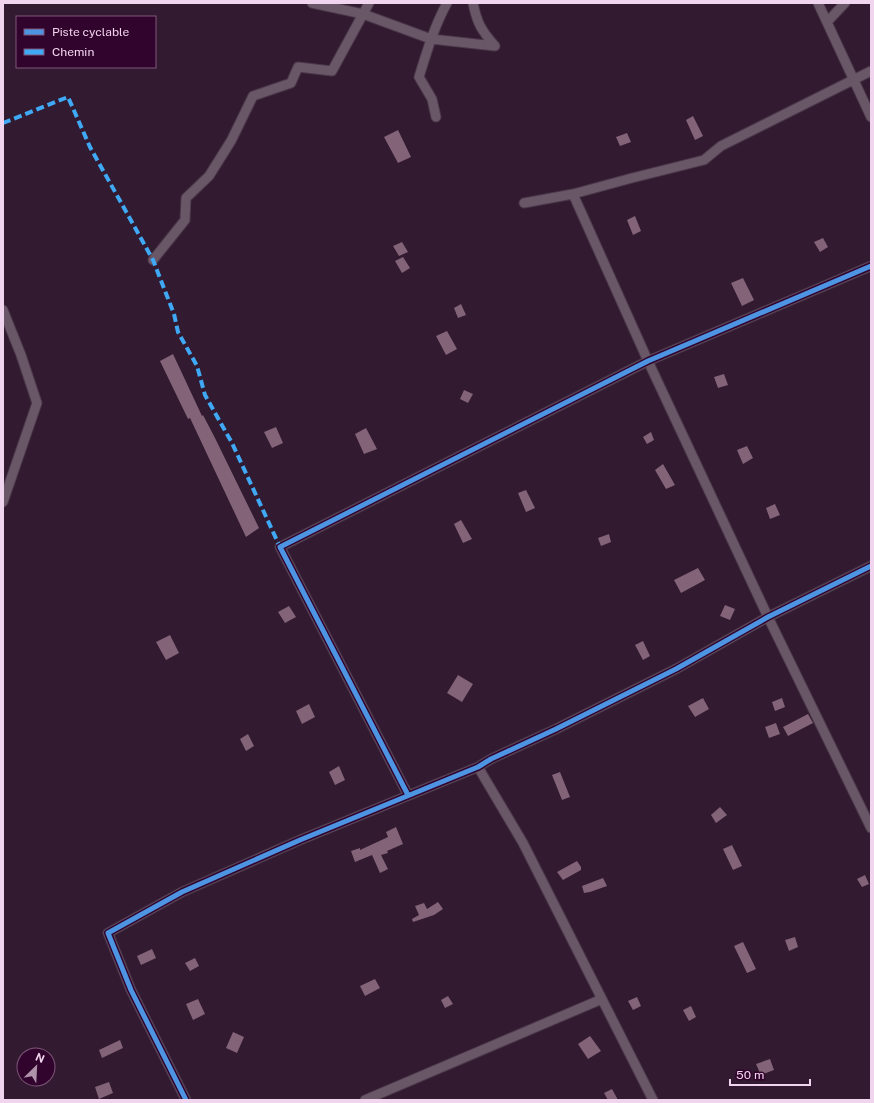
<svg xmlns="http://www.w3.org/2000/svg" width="874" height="1103" font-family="'Public Sans',sans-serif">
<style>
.building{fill:#836377}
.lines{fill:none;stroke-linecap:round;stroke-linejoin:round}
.street-casing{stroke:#4b384a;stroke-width:11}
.street{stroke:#695667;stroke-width:9}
.quiet{stroke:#3fa9f5;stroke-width:4;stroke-dasharray:8 4;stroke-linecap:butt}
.cycleway-casing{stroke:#31042e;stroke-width:8}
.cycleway{stroke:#4d94e3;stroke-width:5}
</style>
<rect width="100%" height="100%" fill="#321a30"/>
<path class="building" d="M693,116L703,136L695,140L686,120Z
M398,130L411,157L398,163L384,137Z
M627,133L631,142L620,146L616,137Z
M635,216L641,231L633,235L627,220Z
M823,238L828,247L820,252L814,242Z
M402,242L408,252L399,256L393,246Z
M403,257L410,268L402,273L395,261Z
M743,278L754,300L742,306L731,283Z
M461,304L466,315L458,318L454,308Z
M447,331L457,349L446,355L436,336Z
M173,354L202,416L203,415L215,438L259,528L246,537L190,418L188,419L160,361Z
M724,374L728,385L718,388L714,377Z
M464,390L473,394L468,403L460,399Z
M276,427L283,443L272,448L264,432Z
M366,428L377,449L364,454L355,434Z
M651,432L654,440L647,444L643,437Z
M747,446L753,458L743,464L737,450Z
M663,464L675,485L666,489L655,470Z
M526,490L535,508L526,512L518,493Z
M775,504L780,515L770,519L766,508Z
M461,520L472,539L463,543L454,524Z
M609,534L611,542L601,546L598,538Z
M698,568L705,580L681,593L674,580Z
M725,605L735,609L730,620L720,616Z
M289,606L296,617L285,623L278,612Z
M170,635L179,653L166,660L156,642Z
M643,641L650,656L643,660L635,645Z
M458,675L473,684L462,702L447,693Z
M703,698L709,709L695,717L688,706Z
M782,698L785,707L775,711L772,702Z
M309,704L315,717L302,724L296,711Z
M808,714L813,723L788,736L783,727Z
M776,723L780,734L769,738L765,727Z
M248,734L254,746L246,751L240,739Z
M339,766L345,780L335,785L329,772Z
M560,772L570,797L562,800L552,775Z
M720,807L727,815L716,823L711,815Z
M396,827L403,844L387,851L388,853L381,855L388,869L380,873L372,855L355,862L351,851L360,848V850L388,837L386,832Z
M732,845L742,866L733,870L723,849Z
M577,861L581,867V870L563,880L557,872Z
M865,875L869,884L862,887L857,879Z
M603,878L607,886L590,892L584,893L582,886Z
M438,902L443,909L434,915L413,922L412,919L419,915L415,906L424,903L427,909Z
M795,937L798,947L789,951L785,940Z
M743,942L756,969L747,973L734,946Z
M152,949L156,958L141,965L137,956Z
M195,958L199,966L190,971L185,963Z
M375,979L380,988L365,996L360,986Z
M448,996L453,1004L445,1008L441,1000Z
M637,997L641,1006L633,1010L628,1001Z
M198,999L205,1014L193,1020L186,1004Z
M691,1006L696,1017L689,1021L683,1010Z
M233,1032L244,1037L237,1053L226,1048Z
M590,1036L601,1051L588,1059L578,1044Z
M120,1040L123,1048L102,1058L99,1050Z
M770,1059L774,1070L761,1075L756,1064Z
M109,1082L113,1093L99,1099L95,1087Z
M612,1089L618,1100H608L604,1093Z"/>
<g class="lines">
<g class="street-casing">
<path id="street" d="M312,3L363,14L431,39L495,46
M473,3C477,23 481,30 495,46
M818,3L871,117
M827,22L845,3
M436,117L432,99L419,77C427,51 434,27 447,3
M573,194L648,361L768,617L871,828
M524,203L573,194L632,178L704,160L721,146L871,71
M153,260L185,220L186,198L209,176L231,141L253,96L291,83L298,67L332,71L369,3
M3,310L21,355L37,403L3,502
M478,767L523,843L653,1100
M408,795L280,547L648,361L871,266
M186,1100L131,990L108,933L182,892L300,840L478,767L491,759L556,729L676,669L768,617L871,566
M365,1100L602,999"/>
</g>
<use href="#street" class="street"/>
<path class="quiet" d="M3,123L68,97L90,147L153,260L174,314L178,332L197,366L205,395L232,443L280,547"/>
<g class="cycleway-casing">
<path id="cycleway" d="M408,795L280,547L648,361L871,266
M186,1100L131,990L108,933L182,892L300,840L478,767L491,759L556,729L676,669L768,617L871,566"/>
</g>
<use href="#cycleway" class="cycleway"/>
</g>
<rect width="874" height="1103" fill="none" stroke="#f1d4ed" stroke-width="8"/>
<rect x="16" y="16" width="140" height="52" fill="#31042e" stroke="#7e577a"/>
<rect x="24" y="29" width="20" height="6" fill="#4d94e3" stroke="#7e577a"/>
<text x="52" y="36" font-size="12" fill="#f1d4ed">Piste cyclable</text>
<rect x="24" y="49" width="20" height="6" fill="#3fa9f5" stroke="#7e577a"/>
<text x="52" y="56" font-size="12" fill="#f1d4ed">Chemin</text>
<g transform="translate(36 1067) rotate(24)"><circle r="19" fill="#31042e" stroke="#7e577a"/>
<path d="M0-3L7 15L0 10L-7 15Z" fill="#ae93ab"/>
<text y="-6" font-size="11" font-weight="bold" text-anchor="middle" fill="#f1d4ed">N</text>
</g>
<path d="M730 1079v6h80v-6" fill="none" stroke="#f1d4ed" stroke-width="2"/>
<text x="736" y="1079" font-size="12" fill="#f1d4ed" stroke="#31042e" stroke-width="3" paint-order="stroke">50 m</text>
</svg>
